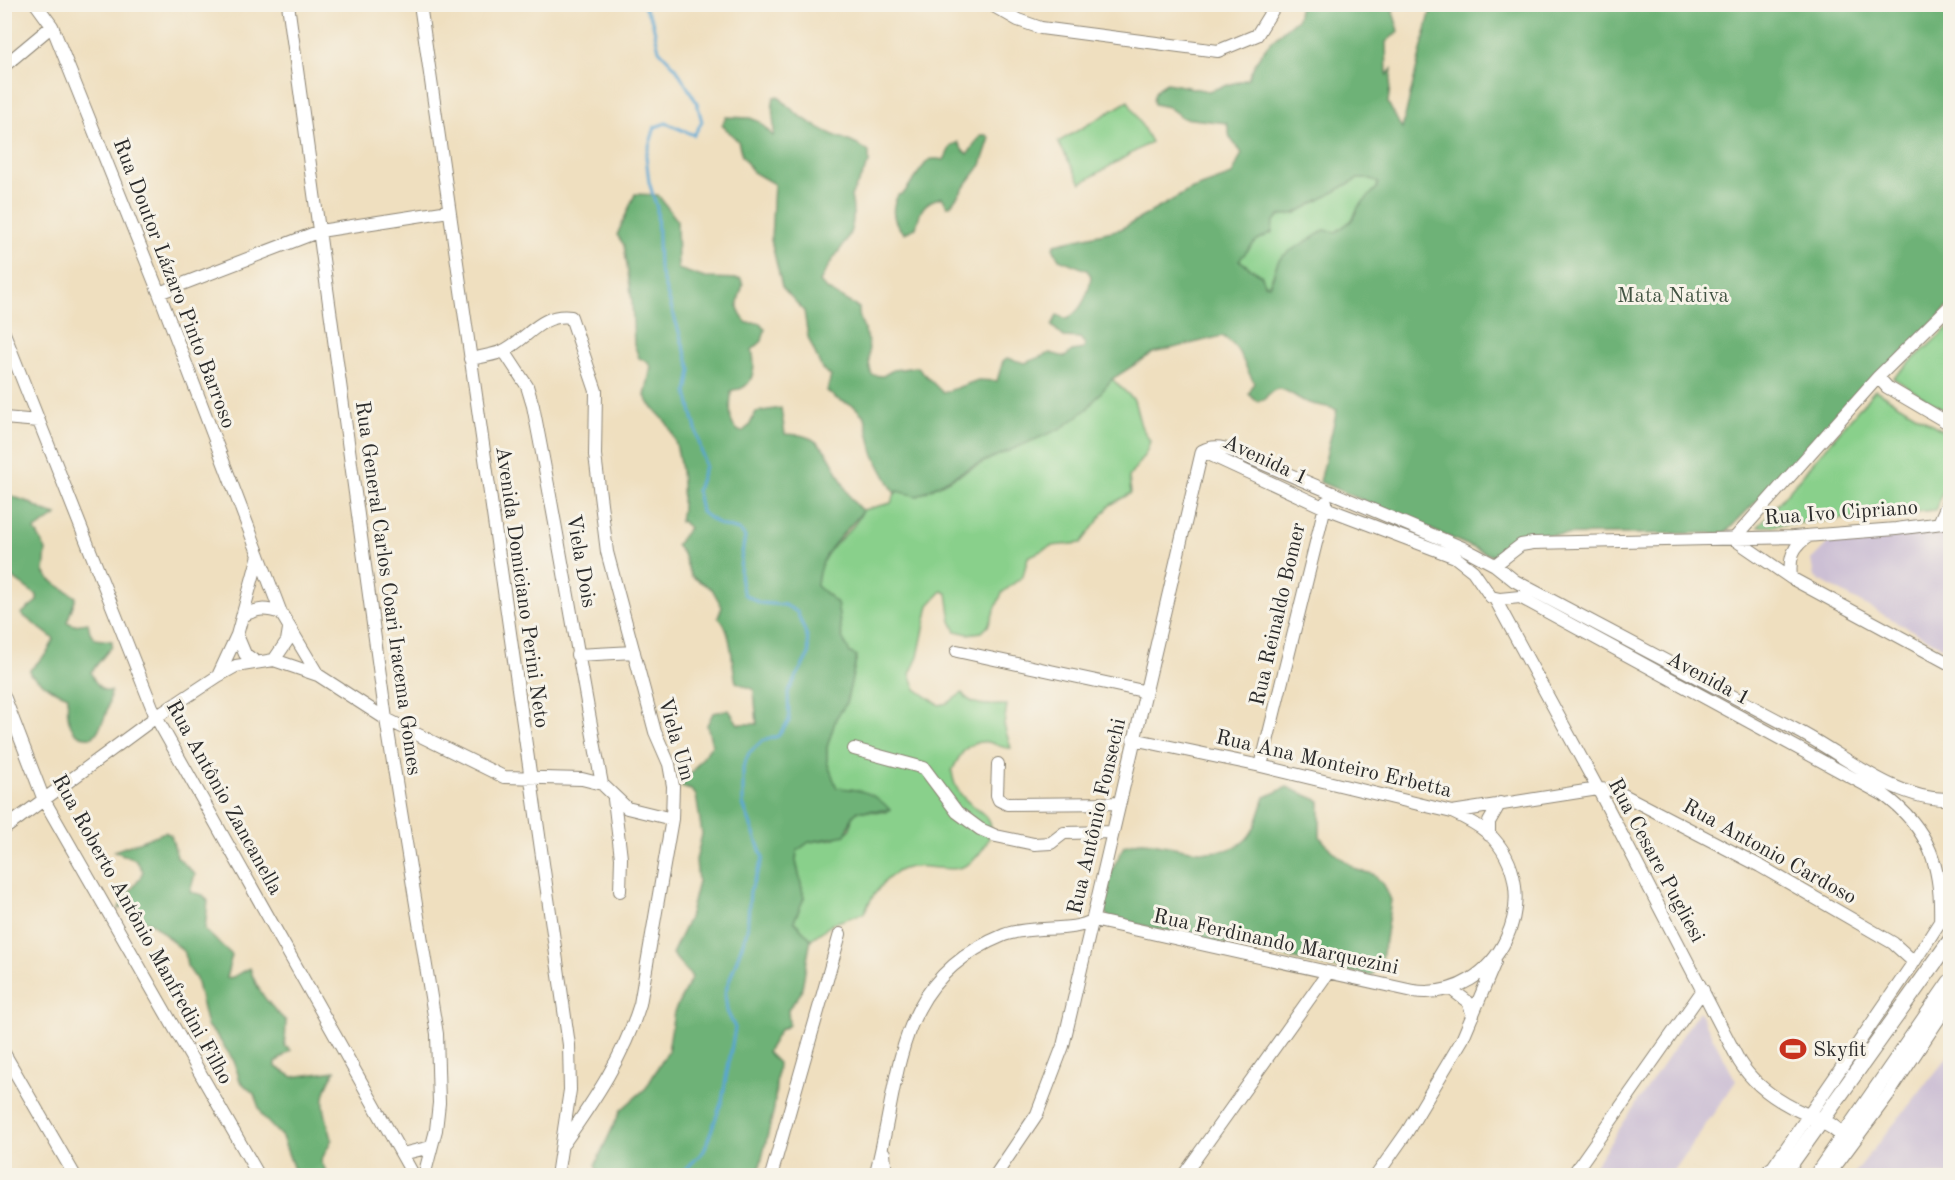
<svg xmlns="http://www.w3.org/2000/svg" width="1955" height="1180" font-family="'Old Standard TT',serif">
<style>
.industrial{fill:#ccbfd4}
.green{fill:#89d08b;stroke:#5a7e5b;stroke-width:1.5}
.forest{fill:#6eb277;stroke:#4c6e51;stroke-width:1.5;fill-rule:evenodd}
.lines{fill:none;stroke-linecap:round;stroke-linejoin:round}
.stream{stroke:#58a6d2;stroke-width:3}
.minor-casing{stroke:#8d8575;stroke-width:14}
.major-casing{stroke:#8d8575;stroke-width:17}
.minor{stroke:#fff;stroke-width:12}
.major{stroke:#fff;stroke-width:15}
.labels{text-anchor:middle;stroke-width:6;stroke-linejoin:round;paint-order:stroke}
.street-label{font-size:21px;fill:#2b2b2b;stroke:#f7f3e8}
.park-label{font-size:21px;fill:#425443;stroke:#f7f3e8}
.poi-label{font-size:21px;fill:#2b2b2b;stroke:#f7f3e8;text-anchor:start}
</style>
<rect width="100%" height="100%" fill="#f7f3e8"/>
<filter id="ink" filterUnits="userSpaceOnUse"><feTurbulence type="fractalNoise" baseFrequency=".0167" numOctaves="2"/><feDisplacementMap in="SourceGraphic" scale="12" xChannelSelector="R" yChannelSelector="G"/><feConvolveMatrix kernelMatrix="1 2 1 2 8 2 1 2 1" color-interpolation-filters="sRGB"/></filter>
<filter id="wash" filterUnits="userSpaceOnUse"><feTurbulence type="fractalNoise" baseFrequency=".008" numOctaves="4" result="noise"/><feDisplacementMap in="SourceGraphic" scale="24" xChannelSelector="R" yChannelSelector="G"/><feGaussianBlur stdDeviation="1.35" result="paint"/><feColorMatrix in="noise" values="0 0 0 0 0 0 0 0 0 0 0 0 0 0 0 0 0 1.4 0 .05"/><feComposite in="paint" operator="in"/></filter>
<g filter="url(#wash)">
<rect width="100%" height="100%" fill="#efdfbf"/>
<path class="industrial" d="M1950,530V651L1814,577L1811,560L1829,542Z
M1699,1011L1736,1081L1671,1175H1588Z
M1950,1054V1175H1853Z"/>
<path class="green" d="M1128,101L1151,142L1081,183L1058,142Z
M1357,179H1371L1378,183L1377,188L1359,206L1352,220L1336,232L1324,230C1313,239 1285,253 1280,259C1274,267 1274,277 1268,285L1264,284L1262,276L1239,260L1256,241L1272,232V222L1279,216L1296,213Z
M1950,326V414L1893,378Z
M1112,379L1134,400L1141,426L1150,441L1146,453L1129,477L1131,493L1110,505L1081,543L1051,546L1028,557L1023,576L1002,593L988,626L982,632L968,634L956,631L951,621L947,593L942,591L929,605L918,657L910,674L916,689L939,705L948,703L962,693C972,708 991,705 1007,705L1004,725L1011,748C1002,749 996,743 987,742C967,740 959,756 952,771C955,807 991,808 991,829C990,839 985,847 979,854C957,883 930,859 903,869C886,875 871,897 864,913L834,923L811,939L794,921L804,898L796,861L797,851L809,842L833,839L850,830L852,817L858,811L887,812L837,789L827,762V747L836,718L846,704L857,656L850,653L842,637L837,603L817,586C818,545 850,541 863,510L891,503L896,491L918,496L1087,409Z
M1875,390L1950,435V474L1935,510L1758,527Z"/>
<path class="forest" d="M1300,5H1394L1393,12L1399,31L1386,42L1387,75L1392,69L1388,103L1402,129L1432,5H1950V305L1725,533L1517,535L1493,556L1320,482L1337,410C1327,406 1318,406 1309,403C1291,398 1280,376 1264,400L1256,401L1249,394L1254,382C1243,365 1241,346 1222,336L1153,353L1112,379L1087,409L1062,428L971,467L918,496L897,491L895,494L873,453L865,417L854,406L837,399L827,391L831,376L822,369L808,337L804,311L782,287L771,240L774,184L753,172L742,156L738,141L722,125L726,117L750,118L760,122L773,136C777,124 769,115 774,97L778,96C792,112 808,123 827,132C842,139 856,142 869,152V163L851,196C861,242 835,246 820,282L826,289L859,308C858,322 866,328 868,341C870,353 867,364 872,375L883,376L893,370L917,367L943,393L978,380L997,381L1003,361L1007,358L1025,363L1050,353L1065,357L1072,351L1084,349L1085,344L1080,338L1064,337L1052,326L1057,315L1067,319C1083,309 1089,294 1091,276L1087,270L1059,259L1053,248L1055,244L1121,229L1190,190L1232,175L1242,153L1230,138L1227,123L1183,118L1168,107L1154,104C1151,92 1158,88 1167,83L1208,91L1248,79C1260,48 1273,39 1297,19ZM1357,179H1371L1378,183L1377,188L1359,206L1352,220L1336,232L1324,230C1313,239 1285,252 1280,259C1274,266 1275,277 1269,285L1264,284L1262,276L1239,260L1256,241L1272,232L1273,222L1279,216L1296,213Z
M981,135H986L990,138L981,165L950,206H947L942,197C923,202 920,210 916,228L904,233C893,223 890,209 898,195L904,193C907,189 926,161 929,160C933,158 939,159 944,160L951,146L958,142L963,151L968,154Z
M635,194L658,195L677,220L678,269L705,278L741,279L743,285C737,302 734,309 747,323H760L765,329L762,341L752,350C755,362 756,383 740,389C737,390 733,389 731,391C731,405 726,428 742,432L749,426L756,412L781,408L785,434C791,435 798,434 804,436C838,445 838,494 863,511C844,535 818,553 817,586L837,603L842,637L850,653L857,656L846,704L836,718L827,747V762L837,788C859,789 875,792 890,810L858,811L852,817L846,835L809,842L797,851L796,861L804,898L794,921L811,939L801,993L788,1009L789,1025L780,1030L767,1052L778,1063L774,1109L758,1175H599L595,1165L621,1110L646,1088L668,1051L674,1012L692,977L672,954L689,918L698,882L696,860L702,834L696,795L691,790L681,787L712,745L707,725L713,713L729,710L738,724H757L754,690L736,682C731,663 733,630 718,617L722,607L712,589L691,576L683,554L676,545L689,528L682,521L680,522C685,496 682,449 668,425C662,415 650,408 645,396L651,367L647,362L639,358L634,344L632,301L624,245L617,235Z
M4,485C9,501 19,496 30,503C41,509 45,513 57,515L35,530L46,550L44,572L50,580L76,597L67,622L74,625L88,623L90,632L95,639L112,641V646L91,672C93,680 101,693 111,691C108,709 105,723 93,737C68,740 66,715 68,696L51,689L30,674V670L47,653L54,639L21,614L37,601V595C27,590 15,577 5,575Z
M1287,787L1320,801V837L1331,850L1357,870L1373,874L1384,885L1391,900L1381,966L1370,976L1109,918L1103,909L1112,870L1124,846C1130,844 1137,842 1143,842C1172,844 1216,863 1243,842C1256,832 1260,811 1265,797Z
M165,832L171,835L177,857L195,874L190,892L203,895L208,901L205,930L232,955L226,978L233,977L250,968C256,990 270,1006 286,1021L285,1046L291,1050L276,1062V1067L293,1077L335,1071C317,1100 324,1108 332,1139L321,1161L328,1175H296L282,1137L262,1116L254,1094L240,1081L234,1061L217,1036L207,1026L196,979L187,966L185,953L153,924L136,917L132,903L119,909C123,894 139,886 143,871L136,860L114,851Z"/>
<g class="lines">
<path class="stream" d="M642,4L652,20L659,50L676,68L697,103L702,122L694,135L666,123L655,127L646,156L649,182L657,208L659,268L691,370L687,393L705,466L697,490L701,512L720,525L739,530L745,537C741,558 737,574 744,594L760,603L785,605L797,612L807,636L809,654L788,692L789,721L778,736L762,741L749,753L743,767V804L763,858L750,891L747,931L725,993L727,1011L735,1028L722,1101L704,1151L679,1176"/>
</g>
</g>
<g filter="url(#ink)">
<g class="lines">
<g class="minor-casing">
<path id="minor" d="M36,4L52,26L159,293L281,613L318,675
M288,4L386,719L437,1034L439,1103L436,1130L424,1176
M420,4L569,1045L570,1090L557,1176
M990,4L1018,20L1041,28L1218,51L1257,35L1276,4
M4,66L52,26
M159,293L320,231L449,211
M4,333L156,717L414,1176
M504,351L527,386L533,406C558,532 578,658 602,784
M470,359C481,357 494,355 503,351C528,339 540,313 571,317L596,391L595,455L607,552L645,694L655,732L669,764L673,786L672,819L640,1004C624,1056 595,1099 564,1143
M1878,377L1887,387L1950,424
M4,418L39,421
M1202,451L1323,507L1455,557L1473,571L1491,597L1500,599L1520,597L1884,795C1930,829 1942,867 1940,923
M1202,451C1215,444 1225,448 1238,453L1463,548L1495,565L1515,581C1611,632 1707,682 1802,733C1848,758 1897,801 1950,799
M1939,523L1950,498
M1734,539L1878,377L1950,306
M1734,539L1791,578L1950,664
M1495,565L1521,545L1533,543L1793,537L1896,529L1950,522
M1791,578C1789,559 1792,546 1809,536
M1495,599L1598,789L1739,1061C1755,1087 1780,1103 1808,1115
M243,616C258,608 265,608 281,613
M237,635L245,654L256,662
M957,651L1143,691
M577,655L634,652
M274,660L287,641L289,629
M218,676L237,635L259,555
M4,696L44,800L259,1176
M1133,739L1261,766L1452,812L1598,789L1614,790L1760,866L1893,943L1914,962
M854,749L924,768L957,812L980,829L996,836L1034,844L1051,843L1064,833L1112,832
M998,764L997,795L999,800L1007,804L1119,803
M1261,766L1326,502
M614,799L621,858L620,891
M4,829L156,717L218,676L236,666L274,660L318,675L386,719L504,777L582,779L602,784L627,808L672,819
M1489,835V822L1500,803
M1451,989L1468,1002L1473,1015
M4,1053L75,1176
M884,1153L886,1176
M402,1154L431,1147
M771,1176L840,934
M875,1176C902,1077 891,981 1004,935C1030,925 1075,933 1093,920L1413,991C1500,1003 1550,891 1488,833C1477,824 1465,818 1452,812
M995,1176L1037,1114L1063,1046L1202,451
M1183,1176L1327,974
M1376,1176L1407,1132L1462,1040L1495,962
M1572,1176L1703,990
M1767,1176L1914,962L1950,906
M1828,1176L1888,1095L1950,1002"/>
</g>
<g class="major-casing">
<path id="major" d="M1808,1115C1824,1122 1842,1128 1847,1146
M1769,1176L1771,1170
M1782,1176L1950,941
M1816,1176L1950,982"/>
</g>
<use href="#minor" class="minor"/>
<use href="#major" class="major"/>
</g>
</g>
<defs>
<g id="stadium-bare" transform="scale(2.07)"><path d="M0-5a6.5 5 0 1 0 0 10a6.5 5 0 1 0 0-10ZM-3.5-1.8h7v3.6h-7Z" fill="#c8321e" stroke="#f7f3e8" stroke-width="2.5" paint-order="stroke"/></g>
</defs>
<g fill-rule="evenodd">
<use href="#stadium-bare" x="1793" y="1049"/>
</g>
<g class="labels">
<g class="street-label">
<text transform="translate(175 283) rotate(69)" y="7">Rua Doutor Lázaro Pinto Barroso</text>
<text transform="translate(1266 459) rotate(25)" y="7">Avenida 1</text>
<text transform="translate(1841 512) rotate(-4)" y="7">Rua Ivo Cipriano</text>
<text transform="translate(582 561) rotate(80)" y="7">Viela Dois</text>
<text transform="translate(523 587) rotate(82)" y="7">Avenida Domiciano Perini Neto</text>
<text transform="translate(389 588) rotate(82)" y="7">Rua General Carlos Coari Iracema Gomes</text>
<text transform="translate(1277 614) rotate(-77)" y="7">Rua Reinaldo Bomer</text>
<text transform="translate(1709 678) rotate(28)" y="7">Avenida 1</text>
<text transform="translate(677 739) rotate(74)" y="7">Viela Um</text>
<text transform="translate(1334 763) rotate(13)" y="7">Rua Ana Monteiro Erbetta</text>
<text transform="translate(225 797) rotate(61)" y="7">Rua Antônio Zancanella</text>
<text transform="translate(1096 816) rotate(-77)" y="7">Rua Antônio Fonsechi</text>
<text transform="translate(1770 851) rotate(29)" y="7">Rua Antonio Cardoso</text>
<text transform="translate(1657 860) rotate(62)" y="7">Rua Cesare Pugliesi</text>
<text transform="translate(143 929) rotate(61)" y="7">Rua Roberto Antônio Manfredini Filho</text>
<text transform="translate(1276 941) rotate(12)" y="7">Rua Ferdinando Marquezini</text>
</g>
<g class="park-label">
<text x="1673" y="302">Mata Nativa</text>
</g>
<g class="poi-label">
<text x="1813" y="1056">Skyfit</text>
</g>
</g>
<rect width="1955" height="1180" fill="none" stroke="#f7f3e8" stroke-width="24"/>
</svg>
